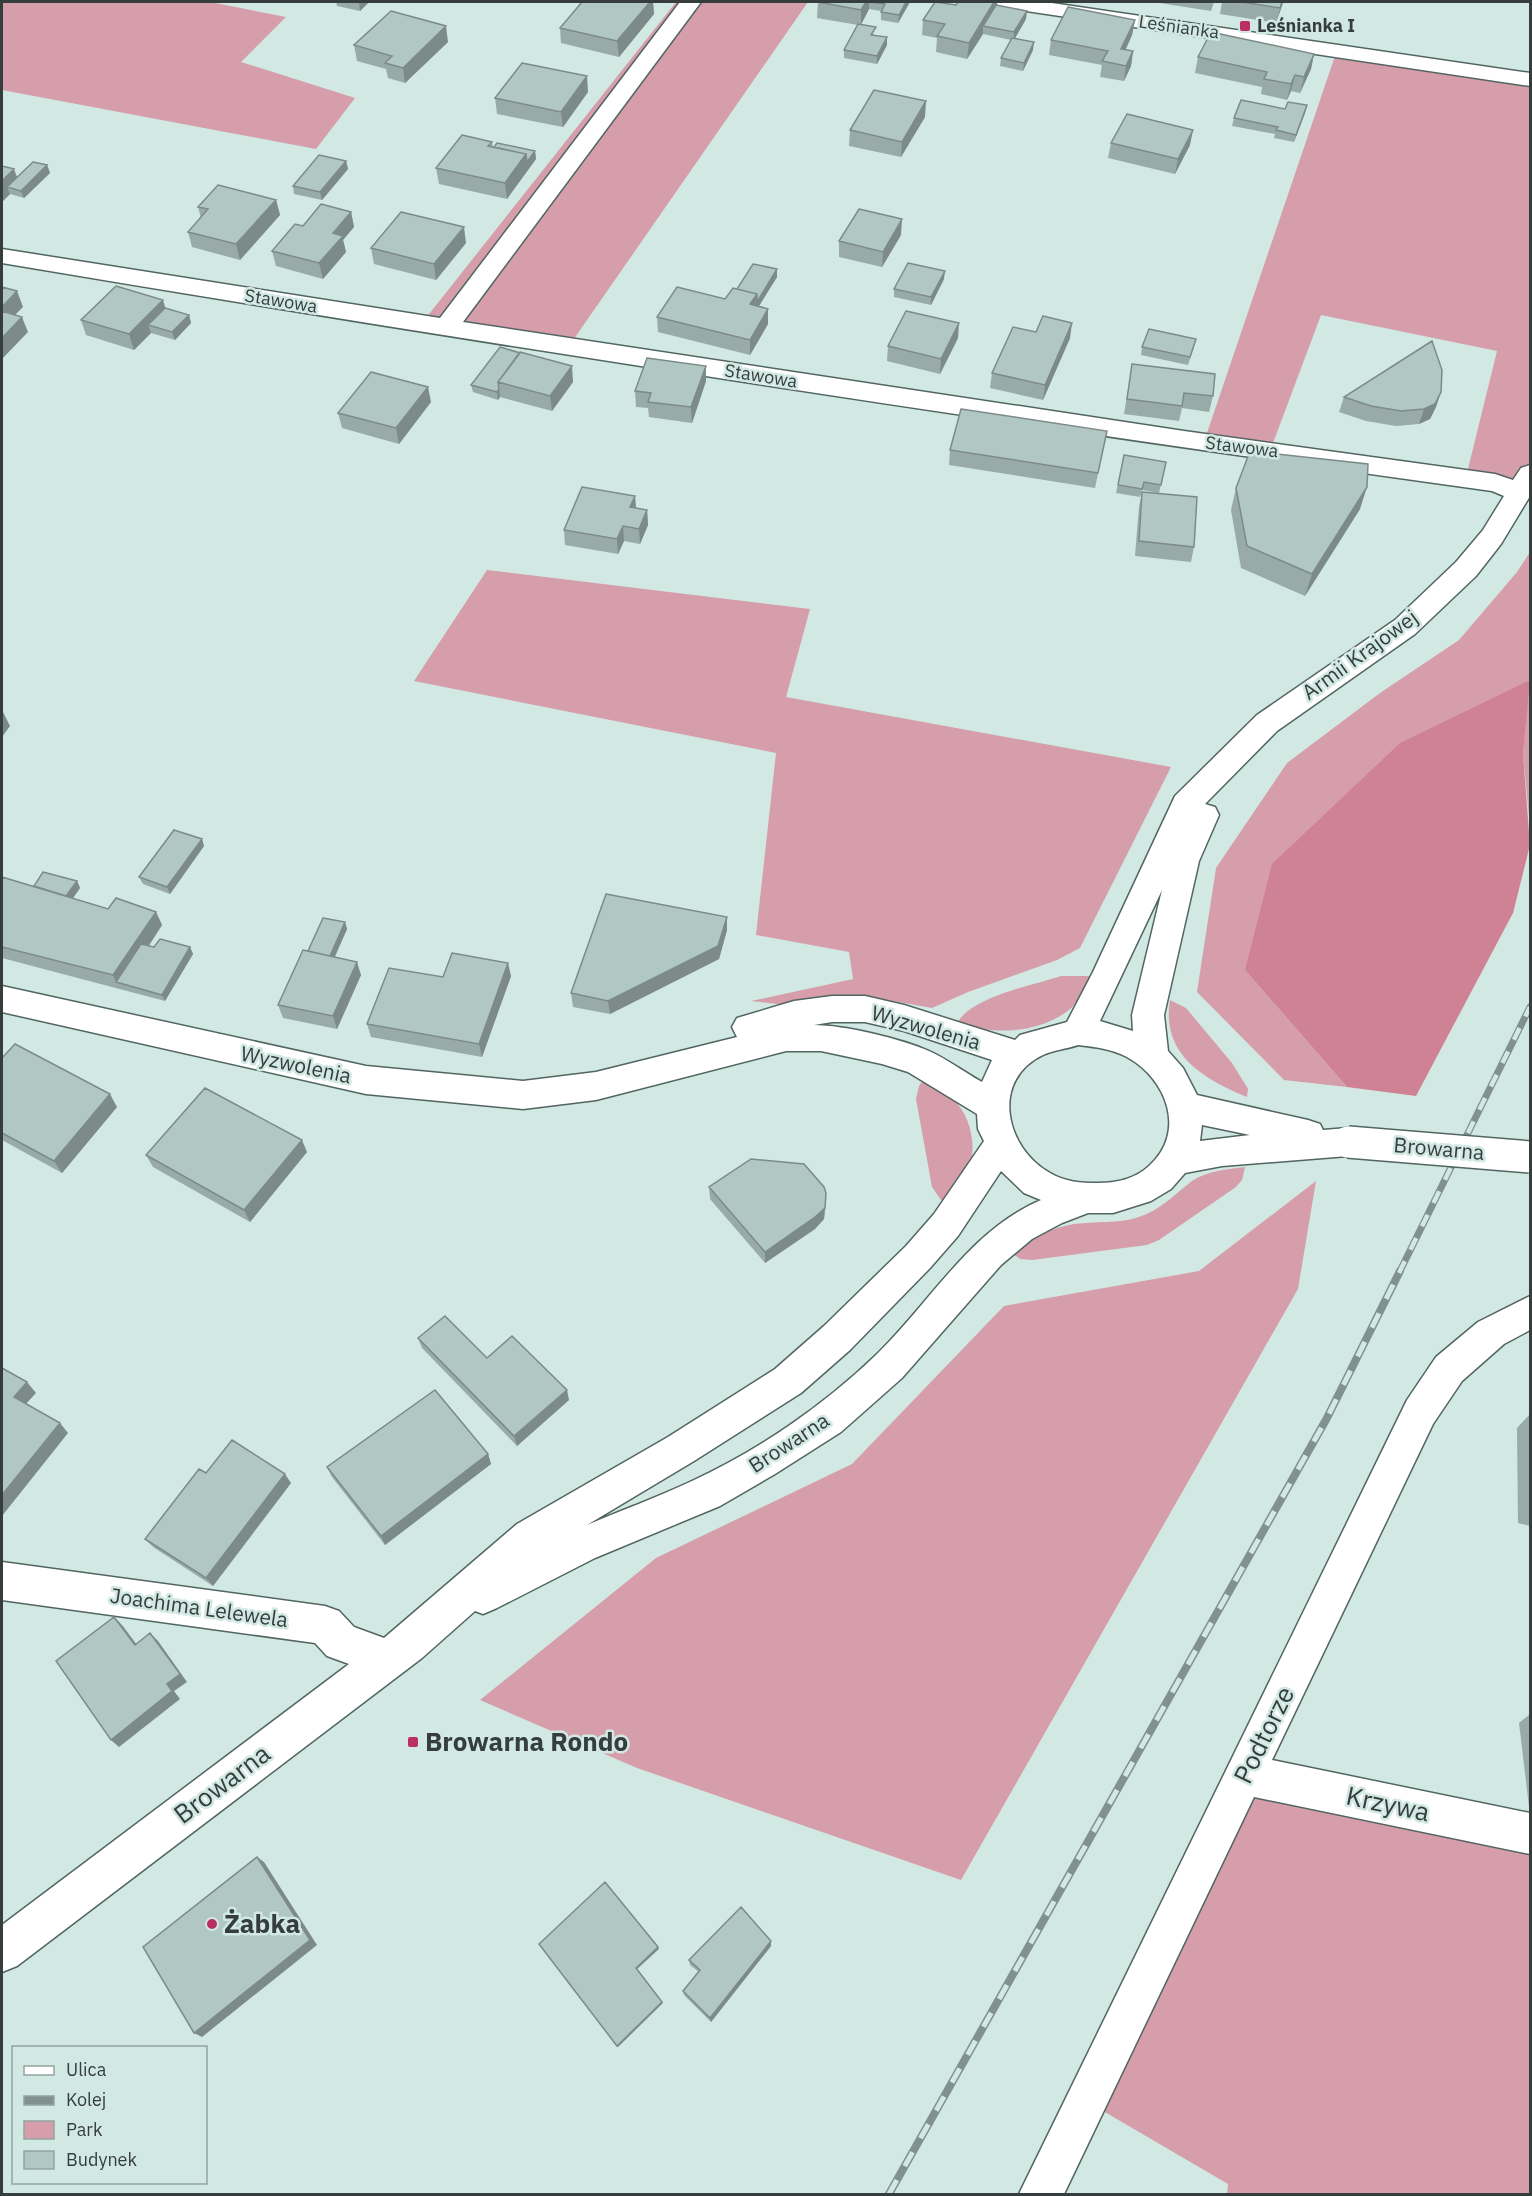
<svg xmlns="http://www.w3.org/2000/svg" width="1532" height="2196" font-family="'IBM Plex Sans',sans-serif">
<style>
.green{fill:#d69eab}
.forest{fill:#d08295}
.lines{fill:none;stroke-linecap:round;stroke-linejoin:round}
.minor-casing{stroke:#516561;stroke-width:3}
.minor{fill:#fff;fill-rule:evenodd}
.rail-far1-casing{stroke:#81918e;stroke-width:7}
.rail-casing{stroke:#81918e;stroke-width:8}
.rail-far1{stroke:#d1e8e3;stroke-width:4.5;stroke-dasharray:13;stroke-linecap:butt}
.rail{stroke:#d1e8e3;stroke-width:5;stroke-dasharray:16;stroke-linecap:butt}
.minor-bridge-casing{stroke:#516561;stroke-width:34;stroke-linecap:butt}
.minor-bridge{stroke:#fff;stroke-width:31}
.wall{fill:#98aba8}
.shaded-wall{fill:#7c8b88}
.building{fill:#b1c7c3;stroke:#7c8b88;stroke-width:1.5}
.poi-dot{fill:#bb2e61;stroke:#d1e8e3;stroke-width:2}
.labels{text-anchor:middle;stroke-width:5;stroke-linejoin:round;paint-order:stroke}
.far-poi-label{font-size:18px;font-weight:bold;fill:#353e3c;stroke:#d1e8e3;text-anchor:start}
.far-street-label{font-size:18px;fill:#353e3c;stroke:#d1e8e3}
.street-label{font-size:21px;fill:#353e3c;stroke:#d1e8e3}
.near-street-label{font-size:26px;fill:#353e3c;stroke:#d1e8e3}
.near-poi-label{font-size:26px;font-weight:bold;fill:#353e3c;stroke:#d1e8e3;text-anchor:start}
</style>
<rect width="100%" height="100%" fill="#d1e8e3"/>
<path class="green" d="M2,2H210L286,17L241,62L355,98L316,149L2,90Z
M676,2H808L569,346L422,323Z
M1337,50L1530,80V474L1520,492L1467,473L1497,351L1321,315L1273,443L1207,433Z
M1530,552V827L1523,754L1529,680L1245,970L1347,1087L1284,1080L1197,992L1216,868L1287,763L1380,693L1459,640L1517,572Z
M487,570L810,609L786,697L1171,767L1080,948L1057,960L968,992L932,1008L859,995L786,1005L751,1001L853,979L849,952L756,935L776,753L414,681Z
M1061,976H1089L1090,978C1084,988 1078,1003 1069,1010C1038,1034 992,1035 957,1023C973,996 1031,986 1061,976Z
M1170,1000L1186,1008L1232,1063L1248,1089L1247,1097C1204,1079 1161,1055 1170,1000Z
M925,1078C934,1084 944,1090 952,1098C971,1115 978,1148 968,1172C963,1183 954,1194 947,1204L941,1200L932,1187L916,1099L919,1086Z
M1245,1167L1242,1180L1236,1187L1159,1240L1147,1245L1032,1260L1020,1259L1012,1253C1031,1239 1050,1228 1074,1224C1096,1221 1118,1224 1139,1217C1160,1210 1174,1195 1192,1181C1207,1171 1227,1169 1245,1167Z
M1316,1181L1298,1289L961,1880L637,1768L480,1700L656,1558L852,1464L1004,1306L1199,1271Z
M1245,1775L1530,1834V2194H1227L1228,2184L1086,2101Z"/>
<path class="forest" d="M1530,680L1523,754L1530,845L1513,913L1416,1096L1347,1087L1245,970L1272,864L1400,743Z"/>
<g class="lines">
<g class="minor-casing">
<path id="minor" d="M680,2H701L463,322L1184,431L1495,474L1513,480L1521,468L1530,465V496L1501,544L1476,576L1415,634L1277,731L1205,804L1215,807L1219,815L1199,861L1164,1015L1168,1051L1183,1068L1197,1095L1308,1120L1320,1124L1323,1130L1348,1128L1360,1132L1365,1142L1360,1152L1348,1156L1222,1166L1185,1173L1171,1189L1151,1201L1113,1213H1088L1062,1223L1032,1239L1001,1265L902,1378L841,1432L775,1474L720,1506L595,1558L497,1608L483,1614L475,1611L422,1658L17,1966L2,1972V1925L349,1664L327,1656L315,1643L2,1600V1562L325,1606L339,1611L354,1627L384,1638L517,1524L668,1437L775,1369L824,1326L906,1246L934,1214L984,1141L978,1129L977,1114L908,1072L882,1064L821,1051H786L596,1100L523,1109L366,1094L2,1012V986L366,1066L523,1081L596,1072L737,1037L732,1027L737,1018L794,1001L832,996H865L904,1005L1015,1040L1020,1035L1067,1022L1093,972L1175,796L1257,715L1395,620L1456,562L1483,530L1504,496L1492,491C994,422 497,346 2,263V249L440,318ZM1162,890L1132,1015L1133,1031L1100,1021ZM832,1022H865L904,1031L992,1060L982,1082C964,1072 947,1059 929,1051C902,1039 844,1025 814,1025ZM1078,1045C1095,1047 1112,1049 1127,1057C1167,1079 1187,1132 1149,1166C1135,1179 1116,1183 1098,1183C1081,1183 1065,1182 1050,1173C1005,1148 990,1080 1043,1055C1053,1050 1067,1049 1078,1045ZM1202,1125L1250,1135L1200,1141ZM1001,1171L1024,1193L1041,1200C970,1230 930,1303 876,1355C824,1405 758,1451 692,1481C658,1497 622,1510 587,1525L694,1461L801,1393L850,1350L930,1268L958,1236Z
M995,2H1045L1530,73V86L1006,8L999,6Z
M1530,1296V1330L1504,1344L1462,1381L1433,1424L1272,1760L1530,1813V1854L1254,1797L1064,2194H1019L1407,1400L1436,1357L1478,1322Z"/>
</g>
<use href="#minor" class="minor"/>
<g class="rail-far1-casing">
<path id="rail-far1" d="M1399,1273L1530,1007"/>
</g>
<g class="rail-casing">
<path id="rail" d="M889,2194L1327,1418L1400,1271"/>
</g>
<use href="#rail-far1" class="rail-far1"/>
<use href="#rail" class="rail"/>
<g class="minor-bridge-casing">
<path id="minor-bridge" d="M1348,1142L1530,1157"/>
</g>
<use href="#minor-bridge" class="minor-bridge"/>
</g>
<path class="wall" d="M336,2H369L360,11L337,6Z
M582,2H653L654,14L619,57L561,43L560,28Z
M818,2H910L898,23L881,20V11L869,9L861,24L887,45L877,64L844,58V50L858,25L817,18Z
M958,2H997L996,5L1026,19L1015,38L1033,50L1023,71L1000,66L1001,58L1011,40L983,34L967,59L936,52L937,38L922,35L923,20L956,5Z
M1153,2H1214L1211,11Z
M1222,2H1283L1276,23L1220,14Z
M1135,20L1132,35L1126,49L1133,51L1131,66L1124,81L1100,77L1102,65L1049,55L1051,40Z
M448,42L405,83L388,78L386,69L357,61L354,45Z
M1314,54L1311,69L1300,93L1291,91L1287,100L1261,94L1262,87L1195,73L1198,57Z
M588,92L563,127L497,114L495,98Z
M1307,105L1305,113L1294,142L1274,138L1275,134L1232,126L1234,118Z
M925,117L901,157L849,146L850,130Z
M492,142L493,147L535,151L536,159L507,199L439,184L436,168Z
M1111,143L1190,145L1175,174L1108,158Z
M346,161L348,169L322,200L294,194L293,186Z
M47,165L50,173L24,198L10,194L2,202V166L17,177Z
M276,200L280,215L240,260L192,247L188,232L201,218L198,207Z
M351,212L354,227L343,240L346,252L323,279L276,266L272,251L303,226Z
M901,235L882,267L839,257V241Z
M466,243L436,280L374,264L371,248Z
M777,277L759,306L768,309V324L750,355L658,332L657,317L725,299L737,289Z
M944,279L931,305L894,297V289Z
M165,308L189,315L191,323L175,340L151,333L134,350L86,335L81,320Z
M1036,332L1070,338L1043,400L990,388L992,373Z
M958,338L940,374L887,361L888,346Z
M1142,347H1194L1188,365L1141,355Z
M520,353L573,382L552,411L500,397L498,400L473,392L471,385Z
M1132,364L1213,396L1209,412L1182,408L1179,421L1124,414Z
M706,381L692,423L649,417L648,408L636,407L635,391Z
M1344,397L1436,407L1430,419L1419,424L1396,426L1366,421L1339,412Z
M431,402L399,444L342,428L338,413Z
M1107,431L1095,488L949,465L950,450Z
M1124,455L1166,462L1159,493L1142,490L1140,497L1116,493Z
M1236,488L1360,509L1305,596L1241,568L1231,510Z
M1142,492L1194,547L1191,562L1135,556L1139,507Z
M635,496L636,508L647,510L648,525L640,544L624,541L618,554L565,545L564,530Z
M202,839L204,846L170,894L143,884L139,877Z
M2,877L34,886L77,881L80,888L73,898L108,909L156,912L162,925L149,946L154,947H190L193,954L165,1001L2,958Z
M727,917V930L719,959L610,1014L573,1007L571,993Z
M345,922L347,929L335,957L361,975L337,1029L283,1018L278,1005L308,951Z
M511,976L482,1057L371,1037L367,1024L443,977Z
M2,1058L117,1107L62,1173L2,1140Z
M307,1152L250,1222L153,1167L146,1155Z
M709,1187L826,1205L824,1219L815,1229L765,1263L710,1199Z
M418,1338L487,1358L569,1400L517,1446L422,1348Z
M1530,1414V1526L1518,1523L1517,1428Z
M488,1454L491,1464L385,1545L332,1477L327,1467Z
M206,1473L291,1483L213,1586L153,1547L145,1539Z
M1530,1714V1815L1519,1723Z
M771,1941V1946L711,2022L684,1995L683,1991L699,1972L690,1965L689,1960Z"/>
<path class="shaded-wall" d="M361,2H369L360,11L359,3Z
M650,2H653L654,14L619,57L617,41Z
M866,2H869V9L861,25V10Z
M906,2H910L898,23L899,15Z
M994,2H997L996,12L983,26V34L967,59L969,43Z
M1282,2H1283L1282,6L1276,23Z
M1027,11L1026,19L1014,40V32Z
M1135,20L1132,35L1119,64L1121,49Z
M446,26L448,42L405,83L403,68Z
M887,37V45L877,64V56Z
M1034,42L1033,50L1023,71L1024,63Z
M1133,51L1131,66L1124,81L1126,66Z
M1314,54L1311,69L1300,93L1304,77Z
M1295,75L1291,91L1287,100L1291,84Z
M587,76L588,92L563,127L561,112Z
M926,101L925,117L901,157L902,142Z
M1307,105L1305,113L1294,142L1296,135Z
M1193,130L1190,145L1175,174L1178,159Z
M535,151L536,159L528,170L527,162Z
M526,154L528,170L507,199L505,183Z
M346,161L348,169L322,200L320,192Z
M47,165L50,173L24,198L21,191Z
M14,169L20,185L7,187L10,194L2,202V181Z
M276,200L280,215L240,260L236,244Z
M351,212L354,227L343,240L346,252L323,279L319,263L333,233Z
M902,219L901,235L882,267L883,252Z
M464,227L466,243L436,280L434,264Z
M777,269V277L757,309V302Z
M945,271L944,279L931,305V297Z
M17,291L23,307L4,326L2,318V307Z
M757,294V309L750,304Z
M163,300L168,316L148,325L151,333L134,350L129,334Z
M768,309V324L750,355V340Z
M189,315L191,323L175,340L172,332Z
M22,317L28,332L2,359V338Z
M959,323L958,338L940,374L941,359Z
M1072,323L1070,338L1043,400L1045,385Z
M572,366L573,382L552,411L550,396Z
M706,366V381L692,423L691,407Z
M428,387L431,402L399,444L396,428Z
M499,389L500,397L498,400L497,392Z
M1441,392L1436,407L1430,419L1419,424L1424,409Z
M1367,487L1360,509L1305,596L1312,574Z
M635,496L636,511L630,507Z
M647,510L648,525L640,544L639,529Z
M623,526L624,541L618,554L617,539Z
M3,712L10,726L2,737V714Z
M202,839L204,846L170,894L167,887Z
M77,881L80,888L66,908L63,901Z
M156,912L162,925L123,984L116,982L113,975Z
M727,917V930L719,959L610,1014L608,1001Z
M345,922L347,929L329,969L327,962Z
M190,947L193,954L165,1001L162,995Z
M357,962L361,975L337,1029L333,1016Z
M508,963L511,976L482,1057L479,1044Z
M110,1094L117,1107L62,1173L54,1161Z
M302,1140L307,1152L250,1222L244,1210Z
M826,1193L824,1219L815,1229L765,1263V1252Z
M27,1382L36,1393L23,1407L14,1397Z
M567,1390L569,1400L517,1446L514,1436Z
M60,1423L68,1433L2,1516V1495Z
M488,1454L491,1464L385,1545L381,1536Z
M285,1474L291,1483L213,1586L206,1578Z
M114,1617L122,1625L143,1653L135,1645Z
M150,1633L158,1641L187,1682L174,1691L180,1699L119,1747L111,1740L167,1684Z
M257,1857L264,1862L317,1945L202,2037L194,2033Z
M771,1941V1946L711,2022L710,2018Z
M658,1947L659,1949L636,1970V1968Z
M662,2002L663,2003L618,2047L617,2046Z"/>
<path class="building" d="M582,2H650L617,41L560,28Z
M818,2H866L861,10Z
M871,2H906L899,15L881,12L885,4Z
M935,2L956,5L958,2H994L969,43L937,36L945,24L923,20Z
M1242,2H1282L1280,8Z
M996,5L1027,11L1014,32L983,26Z
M1068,7L1135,20L1121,49L1133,51L1126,66L1102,61L1108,51L1051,40Z
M391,11L446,26L403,68L385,63L392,56L354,45Z
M858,24L876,27L871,35L887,37L877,56L844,50Z
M1211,32L1314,54L1304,77L1295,75L1291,84L1264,79L1267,72L1198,57Z
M1012,38L1034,42L1024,63L1001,58Z
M522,63L587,76L561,112L495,98Z
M874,90L926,101L902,142L850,130Z
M1241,100L1285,109L1288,102L1307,105L1296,135L1276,130L1278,127L1234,118Z
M1127,114L1193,130L1178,159L1111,143Z
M462,135L492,142L488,146L526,154L505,183L436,168Z
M497,143L535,151L527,162L526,154L494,147Z
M319,155L346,161L320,192L293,186Z
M33,162L47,165L21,191L7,187Z
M2,166L14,169L2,181Z
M218,185L276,200L236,244L188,232L208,209L198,207Z
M321,204L351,212L333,233L343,236L319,263L272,251L295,224L303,226Z
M859,209L902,219L883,252L839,241Z
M401,212L464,227L434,264L371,248Z
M908,263L945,271L931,297L894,289Z
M753,264L777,269L757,302V294L737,289Z
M116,286L163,300L129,334L81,320Z
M2,287L17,291L2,307Z
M677,287L725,299L733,288L757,294L750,304L768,309L750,340L657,317Z
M165,308L189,315L172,332L148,325Z
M2,311L22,317L2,338Z
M906,311L959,323L941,359L888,346Z
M1043,316L1072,323L1045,385L992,373L1013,327L1036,332Z
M1149,329L1196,339L1190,357L1142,347Z
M1432,341L1442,370L1441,392L1435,404L1424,409L1401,411L1371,406L1344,397Z
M500,347L520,353L498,382L499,389L497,392L471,385Z
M520,352L572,366L550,396L498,382Z
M647,358L706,366L691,407L648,402L651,393L635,391Z
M1132,364L1215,374L1213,396L1184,393L1182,406L1127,399Z
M371,372L428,387L396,428L338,413Z
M961,409L1107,431L1098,473L950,450Z
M1250,451L1368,464L1367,487L1312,574L1247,546L1236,488Z
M1124,455L1166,462L1161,485L1144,482L1142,489L1118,485Z
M582,487L635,496L630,507L647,510L639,529L623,526L617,539L564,530Z
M1142,492L1197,497L1194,547L1139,541Z
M174,830L202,839L167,887L139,877Z
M43,872L77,881L66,896L34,886Z
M2,877L108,909L116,898L156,912L113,975L2,947Z
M606,894L727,917L718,946L608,1001L571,993Z
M323,918L345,922L330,956L308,951Z
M160,939L190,947L162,995L116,982L141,944L154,947Z
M303,950L357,962L333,1016L278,1005Z
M452,953L508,963L479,1044L367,1024L389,968L443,977Z
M15,1044L110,1094L54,1161L2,1133V1058Z
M205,1088L302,1140L244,1210L146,1155Z
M751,1159L804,1164L824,1187L826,1193L825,1208L815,1217L765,1252L709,1187Z
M445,1316L487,1358L512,1336L567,1390L514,1436L418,1338Z
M2,1368L27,1382L14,1397L60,1423L2,1495Z
M435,1390L488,1454L381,1536L327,1467Z
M232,1440L285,1474L206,1578L145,1539L199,1469L206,1473Z
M114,1617L135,1645L150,1633L180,1674L167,1684L172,1691L111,1740L56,1661Z
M257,1857L310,1940L194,2033L143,1947Z
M605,1882L658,1947L636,1968L662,2002L617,2046L539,1944Z
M741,1907L771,1941L710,2018L683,1991L700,1970L689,1960Z"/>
<g class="poi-dot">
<rect x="1239" y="20" width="12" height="12" rx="3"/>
<rect x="407" y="1736" width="12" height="12" rx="3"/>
<circle cx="212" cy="1924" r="6"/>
</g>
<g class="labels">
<g class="far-poi-label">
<text x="1257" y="32">Leśnianka I</text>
</g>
<g class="far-street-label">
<text transform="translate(1179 27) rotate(8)" y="6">Leśnianka</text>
<text transform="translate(281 301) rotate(9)" y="6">Stawowa</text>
<text transform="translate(761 376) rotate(9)" y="6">Stawowa</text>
<text transform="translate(1242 447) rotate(7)" y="6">Stawowa</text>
</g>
<g class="street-label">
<text transform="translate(1360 655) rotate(-36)" y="7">Armii Krajowej</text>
<text transform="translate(926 1028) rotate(16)" y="7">Wyzwolenia</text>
<text transform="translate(296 1065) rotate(12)" y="7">Wyzwolenia</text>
<text transform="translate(1439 1149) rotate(5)" y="7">Browarna</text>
<text transform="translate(789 1443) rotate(-33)" y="7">Browarna</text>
<text transform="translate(199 1608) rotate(8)" y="7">Joachima Lelewela</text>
</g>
<g class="near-street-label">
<text transform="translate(1264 1735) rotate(-64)" y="9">Podtorze</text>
<text transform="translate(222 1784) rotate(-37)" y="9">Browarna</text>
<text transform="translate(1388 1804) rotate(12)" y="9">Krzywa</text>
</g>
<g class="near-poi-label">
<text x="425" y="1751">Browarna Rondo</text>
<text x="224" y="1933">Żabka</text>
</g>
</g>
<rect width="1532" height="2196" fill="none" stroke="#353e3c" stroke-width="6"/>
<rect x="12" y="2046" width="195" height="138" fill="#d1e8e3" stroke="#93a4a0" stroke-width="1.5"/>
<rect x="24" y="2066" width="30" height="9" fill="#ffffff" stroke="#93a4a0" stroke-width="1.5"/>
<text x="66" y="2076" font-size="18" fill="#353e3c">Ulica</text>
<rect x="24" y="2096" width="30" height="9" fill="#81918e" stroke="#93a4a0" stroke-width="1.5"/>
<text x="66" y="2106" font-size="18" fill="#353e3c">Kolej</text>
<rect x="24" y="2121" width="30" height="18" fill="#d69eab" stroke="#93a4a0" stroke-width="1.5"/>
<text x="66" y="2136" font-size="18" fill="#353e3c">Park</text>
<rect x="24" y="2151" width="30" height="18" fill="#b1c7c3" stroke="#93a4a0" stroke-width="1.5"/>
<text x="66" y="2166" font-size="18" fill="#353e3c">Budynek</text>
</svg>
